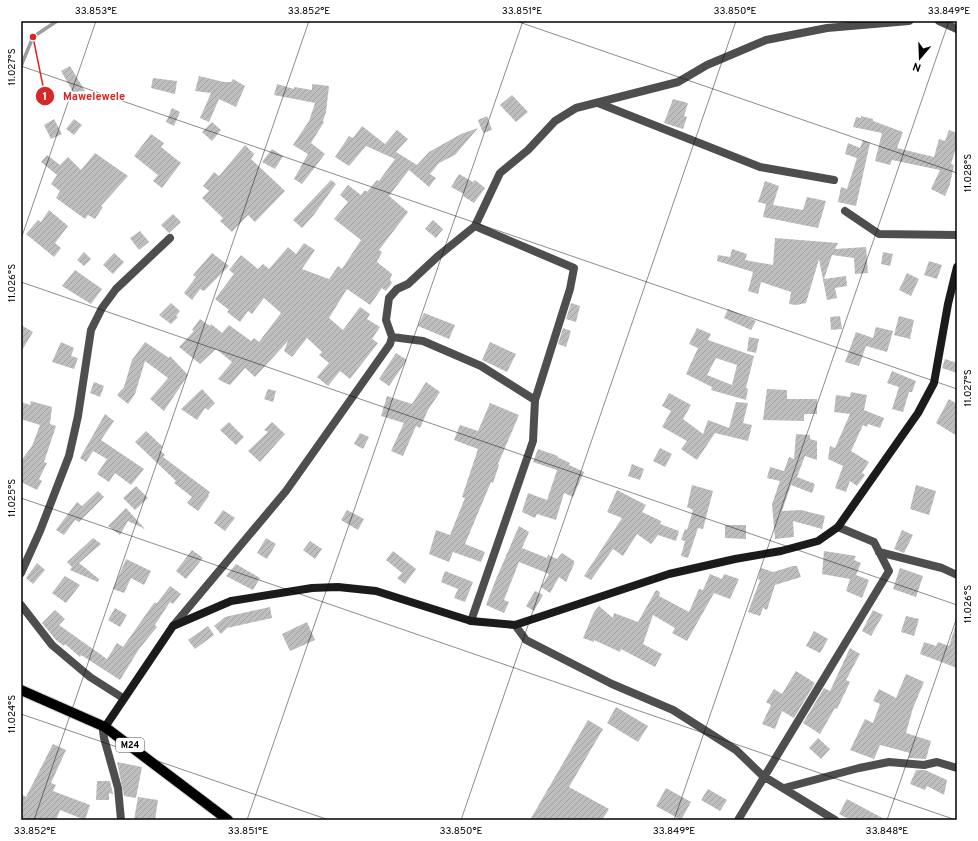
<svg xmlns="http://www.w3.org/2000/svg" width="978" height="841" font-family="Overpass,sans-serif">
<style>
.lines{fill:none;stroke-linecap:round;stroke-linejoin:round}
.stream{stroke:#9c9c9c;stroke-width:3.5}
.building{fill:url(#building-hatch);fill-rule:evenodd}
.primary-casing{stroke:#dbdbdb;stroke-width:12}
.street{stroke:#4e4e4e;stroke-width:8}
.secondary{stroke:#1b1b1b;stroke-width:8}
.primary{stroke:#000;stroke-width:10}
.ticks{fill:none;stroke:#000;stroke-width:1;stroke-opacity:0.45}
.labels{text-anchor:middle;stroke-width:3;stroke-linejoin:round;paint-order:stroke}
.shield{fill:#fff;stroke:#4c4c4c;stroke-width:1}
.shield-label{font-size:9px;font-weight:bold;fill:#000}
.leader{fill:none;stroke:#d62828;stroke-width:1.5}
.callout-dot{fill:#d62828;stroke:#fff;stroke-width:1.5}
.mark-label{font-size:12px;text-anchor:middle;font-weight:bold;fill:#fff}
.callout-label{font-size:11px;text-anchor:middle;font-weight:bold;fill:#d62828;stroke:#fff;stroke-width:3;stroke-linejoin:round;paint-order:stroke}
.neatline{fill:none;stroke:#000;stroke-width:1.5}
.ticks-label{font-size:10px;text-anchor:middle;fill:#000}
</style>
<defs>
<pattern id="building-hatch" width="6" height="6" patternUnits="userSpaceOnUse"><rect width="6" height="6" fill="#bebebe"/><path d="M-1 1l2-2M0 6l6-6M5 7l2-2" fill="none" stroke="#a2a2a2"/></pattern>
</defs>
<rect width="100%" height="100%" fill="#fff"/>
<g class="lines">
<path class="stream" d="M21,66L33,37L57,21"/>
</g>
<path class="building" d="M70,66L85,91L73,92L61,71Z
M199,76L224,82H231L233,79L245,86L236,107L219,99L209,122L200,118L211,93L195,91Z
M153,78L177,81L175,94L151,88Z
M277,84L294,89V87L312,90V84L329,86L326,112L323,121L324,122L311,143L325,154L302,184L294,179L308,154L293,145L309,121L315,103L274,95Z
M512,95L528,112L516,122L500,105Z
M673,99L688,103L684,116L687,117L683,129L664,123Z
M172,108L180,112L174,126L166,122Z
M487,116L492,130L483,133L478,120Z
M861,116L873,119V121L903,132L897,148L934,157L939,139L945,141L949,130L957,133V145L951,164L954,165L950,184L945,196L931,189L940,170L892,160L890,165L875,161L882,133L853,127L856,117L861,118Z
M54,119L62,134L51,139L44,125Z
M74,119L82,125L74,135L66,129Z
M212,122L221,130L212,141L202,132Z
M362,126L385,144L397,130L408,139L396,152L417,165L429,152L461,134L478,128L455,155L439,163L430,174L436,178L429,187L409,170L389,196L408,212L379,250L382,252L377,262L392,274L390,280L392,283L386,291L382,288L370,305L347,289L329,318L343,330L360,307L370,314L367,319L380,327L372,339L378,343L350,379L340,371L328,386L317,377L329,363L319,355L322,352L307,338L292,357L284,351L288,341L255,377L245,368L230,385L223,382L218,379L232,362L216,349L200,364L179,347L194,331L192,330L200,319L210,326L211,324L222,333L229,325L251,341L254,338L259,342L281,313L264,298L252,314L248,311L240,322L227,312L229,310L215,299L234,274L229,270L241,255L258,269L263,264L269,269L288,247L296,254L304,243L315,250L302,269L329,279L338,266L342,269L361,240L334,219L348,202L340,195L348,185L361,195L365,190L367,192L377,180L379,181L395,159L366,146L349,166L335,157L349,136L353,138Z
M151,134L164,143L161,147L181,163L162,188L153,181L158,175L134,156Z
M863,140L870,143L856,206L838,202L841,187L847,189L857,158L845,154L848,143L860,148Z
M245,145L254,154L251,159L285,191L255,222L248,215L232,232L220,221L223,218L202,198L209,191L203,186L214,172L219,176Z
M272,149L283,156L275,169L262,162Z
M95,153L128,176L101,206L103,207L95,219L88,215L85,219L56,198L60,191L51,184L57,175L41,162L47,155L60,165L68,157L81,170Z
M459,174L473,182L475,180L485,188L474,203L463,196L464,194L451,187Z
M331,180L336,184L313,216L302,228L293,220Z
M765,181L779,186L773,205L803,210L807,197L826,201L818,228L763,217L766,204L758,202Z
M49,210L68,226L55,243L61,248L54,257L26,234L38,220L41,222Z
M173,214L181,222L169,233L161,225Z
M433,220L443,229L436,238L425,229Z
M140,231L149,242L139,250L130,238Z
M775,238L838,243L835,249L866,247L868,273L855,274L854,258L832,255L824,279L846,276L847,286L835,288L837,298L827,300L819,259L806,303L796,305L789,304L791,292L761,282L758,294L748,291L753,272L717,261L718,255L730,257L732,249L747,254L745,260L773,265Z
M84,252L91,259L84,266L77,260Z
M883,252L893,254L890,266L881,264Z
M114,253L124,262L113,274L103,265Z
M212,253L229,266L204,291L200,289L192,300L184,293L196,277L193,275Z
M929,261L942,265L937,279L924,275Z
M75,270L102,289L91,304L62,286Z
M907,273L919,279L911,296L899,290Z
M171,303L180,311L176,316L178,317L171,324L159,315Z
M571,303L580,306L576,322L566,319Z
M728,309L756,321L751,330L724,318Z
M424,313L455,325L449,339L418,326Z
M840,316L842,329L831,330L830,317Z
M899,316L914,320L910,339L894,335Z
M21,325L33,332L21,352Z
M876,327L893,331L887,352L866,346L859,366L845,362L856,332L873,338Z
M563,328L571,331L566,347L558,344Z
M697,328L711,334L708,340L754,356L746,388L748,389L746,400L711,390L712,387L686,374L698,348L689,344ZM716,358L737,365L732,385L707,375Z
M749,337L759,339L756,353L747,351Z
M61,342L74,348L71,356L78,358L74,369L52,362Z
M145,342L169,358L170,356L188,375L164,411L150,399L168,378L145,361L135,394L128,404L117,395L124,387L132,360Z
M490,342L516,354L507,372L482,360Z
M396,353L407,360L389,386L379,379Z
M945,359L957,363V373L942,368Z
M892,371L916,381L912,392H909L903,412L892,409L899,387L887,383Z
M94,382L104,386L100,397L90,393Z
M426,382L440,392L428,410L420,428L416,426L403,456L391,451L404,423L381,416L387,396L412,404Z
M202,389L215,403L208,410L205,408L197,420L181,409Z
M268,389L276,391L273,402L264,399Z
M767,389L787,390V399H817V414H804V421L763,420Z
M851,392L867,395L864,410L884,418L880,428L868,424L867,427L863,425L851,451L869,462L862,473L865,475L857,486L850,481L846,492L835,488L843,466L828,459L830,446L835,448L850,414L834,412L836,395L850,397Z
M669,393L691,405L683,419L703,434L708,420L729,428L736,402L748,403L743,423L752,425L748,441L715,433L697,460L681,449L687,441L662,427L671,411L662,406Z
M949,399L957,404V436L936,423Z
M31,401L52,407L50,424L56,426L44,462L47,463L39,479L42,481L37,490L21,482V461L32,446L40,425L21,419V402L30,405Z
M490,403L519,415L498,464L499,465L493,483L491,482L465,544L485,552L481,562L453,552L449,562L429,554L436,530L450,535L465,498L462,497L478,449L454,440L460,425L478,431Z
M105,414L114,421L101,440L144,469L131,485L115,473L109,482L97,474L107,459L93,451L86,462L80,458Z
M229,422L244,437L236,445L220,430Z
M272,422L285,434L260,462L248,451L268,432L264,430Z
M146,431L163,447L160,450L165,455L163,457L210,492L208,495L209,496L198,511L187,503L192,497L174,483L176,481L135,442Z
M360,433L369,437L363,449L354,444Z
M796,434L810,435V439L817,441V460L805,456L797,477L815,484L812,493L791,485L782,511L801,510L825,516L822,529L793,521L794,537L775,539L772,504L780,481L767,478L770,467L784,471L789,457L794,459Z
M660,448L672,454L665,467L653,461Z
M538,449L558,456L557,457L570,463L569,465L584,472L573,497L564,493L556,520L537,514L535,518L522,512L528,493L547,500L557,470L533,462Z
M632,464L644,469L640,480L628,476Z
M692,485L713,491L703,529L698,528L688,558L681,556L685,541L681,540L685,529L687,530L693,510L687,507Z
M916,485L936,491L929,515L910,509Z
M136,486L148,498L135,510L123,498Z
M617,490L646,505L642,512L661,521L660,524L679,531L676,541L658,535L651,544L637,534L623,556L613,549L591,580L584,576L622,518L607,512Z
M98,491L104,497L79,522L75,520L64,535L56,530L77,502L82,506Z
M126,508L145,529L128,521L120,535L108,526Z
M223,510L235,518L225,531L214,523Z
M347,510L364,519L358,530L341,520Z
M725,525H746V539L725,538Z
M519,526L529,532L522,548L547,558L548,555L557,559L562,553L574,561V564L566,582L559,577L550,593L541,587L549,574L519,562L504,600L509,602L504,613L486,605L496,579Z
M902,530L913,535L904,553L894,549Z
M93,538L101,544L79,563L99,579L98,582L70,570L72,567L67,562Z
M266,538L276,544L267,559L257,553Z
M310,541L322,549L315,559L303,550Z
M192,550L203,558L186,579L176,571Z
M393,551L416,569L405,584L397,578L402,573L386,560Z
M824,551L856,556L854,560L861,563L856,575L869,580L862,598L846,591L850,579L822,574Z
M126,559L151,571L144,585L131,578L124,593L113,589Z
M37,563L45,570L33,584L26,578Z
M236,564L260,578L253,590L226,576Z
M793,566H797L801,577L775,585L767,610L763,608L760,616L748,612L760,580L758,579L761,568L773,572Z
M900,568L923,576L916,597L893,589Z
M445,571L473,582L465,602L454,598L458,589L441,582Z
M710,574L722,579L724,574L739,579L730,599L714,593L687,641L672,633L675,628L653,615L643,644L662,654L655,667L621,649L620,652L594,640V642L583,638L594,612L599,606L613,618L614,613L638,622L656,590L660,592L659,596L689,612L699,589L703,590Z
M65,576L80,585L66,603L52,593Z
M170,586L181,594L173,604L170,602L155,625L157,627L139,649L120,680L81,655L80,657L65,644L64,646L56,640L42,623L55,610L65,619L59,625L107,659L117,643L123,647L154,603H157Z
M535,591L543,595L534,611L526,606Z
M270,607L272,618L227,628L221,634L214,626L225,617Z
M115,608L127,615L120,627L108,620Z
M873,610L883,615L871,636L862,631Z
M906,616L919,619L914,636L901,632Z
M307,622L315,640L290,651L282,634Z
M208,626L214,635L195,649L188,640Z
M955,627L957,628V668L920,654L924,642L936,646L938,642L949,646Z
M814,631L828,639L820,653L806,646Z
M850,648L860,654L846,680L850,682L837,709L835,708L820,734L803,723L824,688L830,691Z
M796,671L815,683L794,718L782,711L775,729L762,724L771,705L766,702L774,689L782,694Z
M906,674L924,682L913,708L906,733L931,741L926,759L910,758H908L910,753L880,745L874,759L850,750L865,719L873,723L880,704L873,701L879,689L896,698Z
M616,707L648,726L638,742L607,723Z
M588,720L603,729L569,787L609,809L602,820H530Z
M818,738L830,749L821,759L809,748Z
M53,744L66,750L51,783L56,785L53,791L90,805L85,820L60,810L56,820H21V794L26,797Z
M117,762L142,767L136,798L124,796Z
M916,770H925L947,780L944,795L927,786L925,790L910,784Z
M97,781H110L113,794L109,793V800H96Z
M666,788L691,802L681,820L656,806Z
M708,789L727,800L720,811L701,800Z
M138,797L158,800L155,820H134Z
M847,799L886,820H851L839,814Z"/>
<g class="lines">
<g class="primary-casing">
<path id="primary" d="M21,690L105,727L228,820"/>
</g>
<path class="street" d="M939,21L957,29
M598,103L760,167L834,180
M845,211L879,234L957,235
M392,337L423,341L481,366L535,400
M879,552L942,568L957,575
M21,573L40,531L69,456L78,416L91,330L102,308L116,289L170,238
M21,605L52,645L90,677L123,698
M471,621L533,441L535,400L570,289L574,268L475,226
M515,625L526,640L612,684L673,710L736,750L763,776L835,820
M173,626L286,491L390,344L392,337L386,320L389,298L397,289L408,284L438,256L475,226L500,173L528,150L555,121L576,108L678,82L707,65L766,40L827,28L909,21
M105,727L103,731L104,738L118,788L121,820
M784,788L859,768L889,762L924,765L937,762L957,768
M738,820L889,571L874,542L838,527"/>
<path class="secondary" d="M105,727L173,626L231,601L312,588L338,587L376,591L471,621L515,625L669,574L735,559L781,551L818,541L838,527L918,413L934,383L948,304L957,267"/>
<use href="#primary" class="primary"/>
</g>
<path class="ticks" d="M516,21L957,173M21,66L957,389M21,239L96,21M21,282L957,605M21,498L956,820M21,714L329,820M34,820L309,21M247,820L523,21M461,820L736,21M674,820L949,21M887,820L957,617"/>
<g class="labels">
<rect class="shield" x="116" y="738" width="28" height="14" rx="3"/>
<g class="shield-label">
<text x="130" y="748">M24</text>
</g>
</g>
<path class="leader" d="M33 37L45 96"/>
<g class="callout-dot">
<circle cx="33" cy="37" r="4"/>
<circle cx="45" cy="96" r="10"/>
</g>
<g class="mark-label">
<text x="45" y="100">1</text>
</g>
<g class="callout-label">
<text x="94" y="100">Mawelewele</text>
</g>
<rect width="978" height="841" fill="none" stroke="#ffffff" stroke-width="44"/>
<g transform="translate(920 58) rotate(199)" stroke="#ffffff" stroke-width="3" paint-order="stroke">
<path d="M0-3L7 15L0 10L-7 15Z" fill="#000000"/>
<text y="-6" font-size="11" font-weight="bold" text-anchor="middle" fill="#000000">N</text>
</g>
<rect x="22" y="22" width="934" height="797" class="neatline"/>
<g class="ticks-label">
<text x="96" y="14">33.853°E</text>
<text x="309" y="14">33.852°E</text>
<text x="522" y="14">33.851°E</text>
<text x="735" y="14">33.850°E</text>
<text x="949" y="14">33.849°E</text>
<text transform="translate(11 67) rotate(-90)" y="4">11.027°S</text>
<text transform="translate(967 173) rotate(-90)" y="4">11.028°S</text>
<text transform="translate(11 283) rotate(-90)" y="4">11.026°S</text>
<text transform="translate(967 388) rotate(-90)" y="4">11.027°S</text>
<text transform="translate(11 498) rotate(-90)" y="4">11.025°S</text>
<text transform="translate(967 604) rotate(-90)" y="4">11.026°S</text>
<text transform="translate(11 714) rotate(-90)" y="4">11.024°S</text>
<text x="35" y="834">33.852°E</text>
<text x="248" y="834">33.851°E</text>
<text x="461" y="834">33.850°E</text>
<text x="674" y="834">33.849°E</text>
<text x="887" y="834">33.848°E</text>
</g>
</svg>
